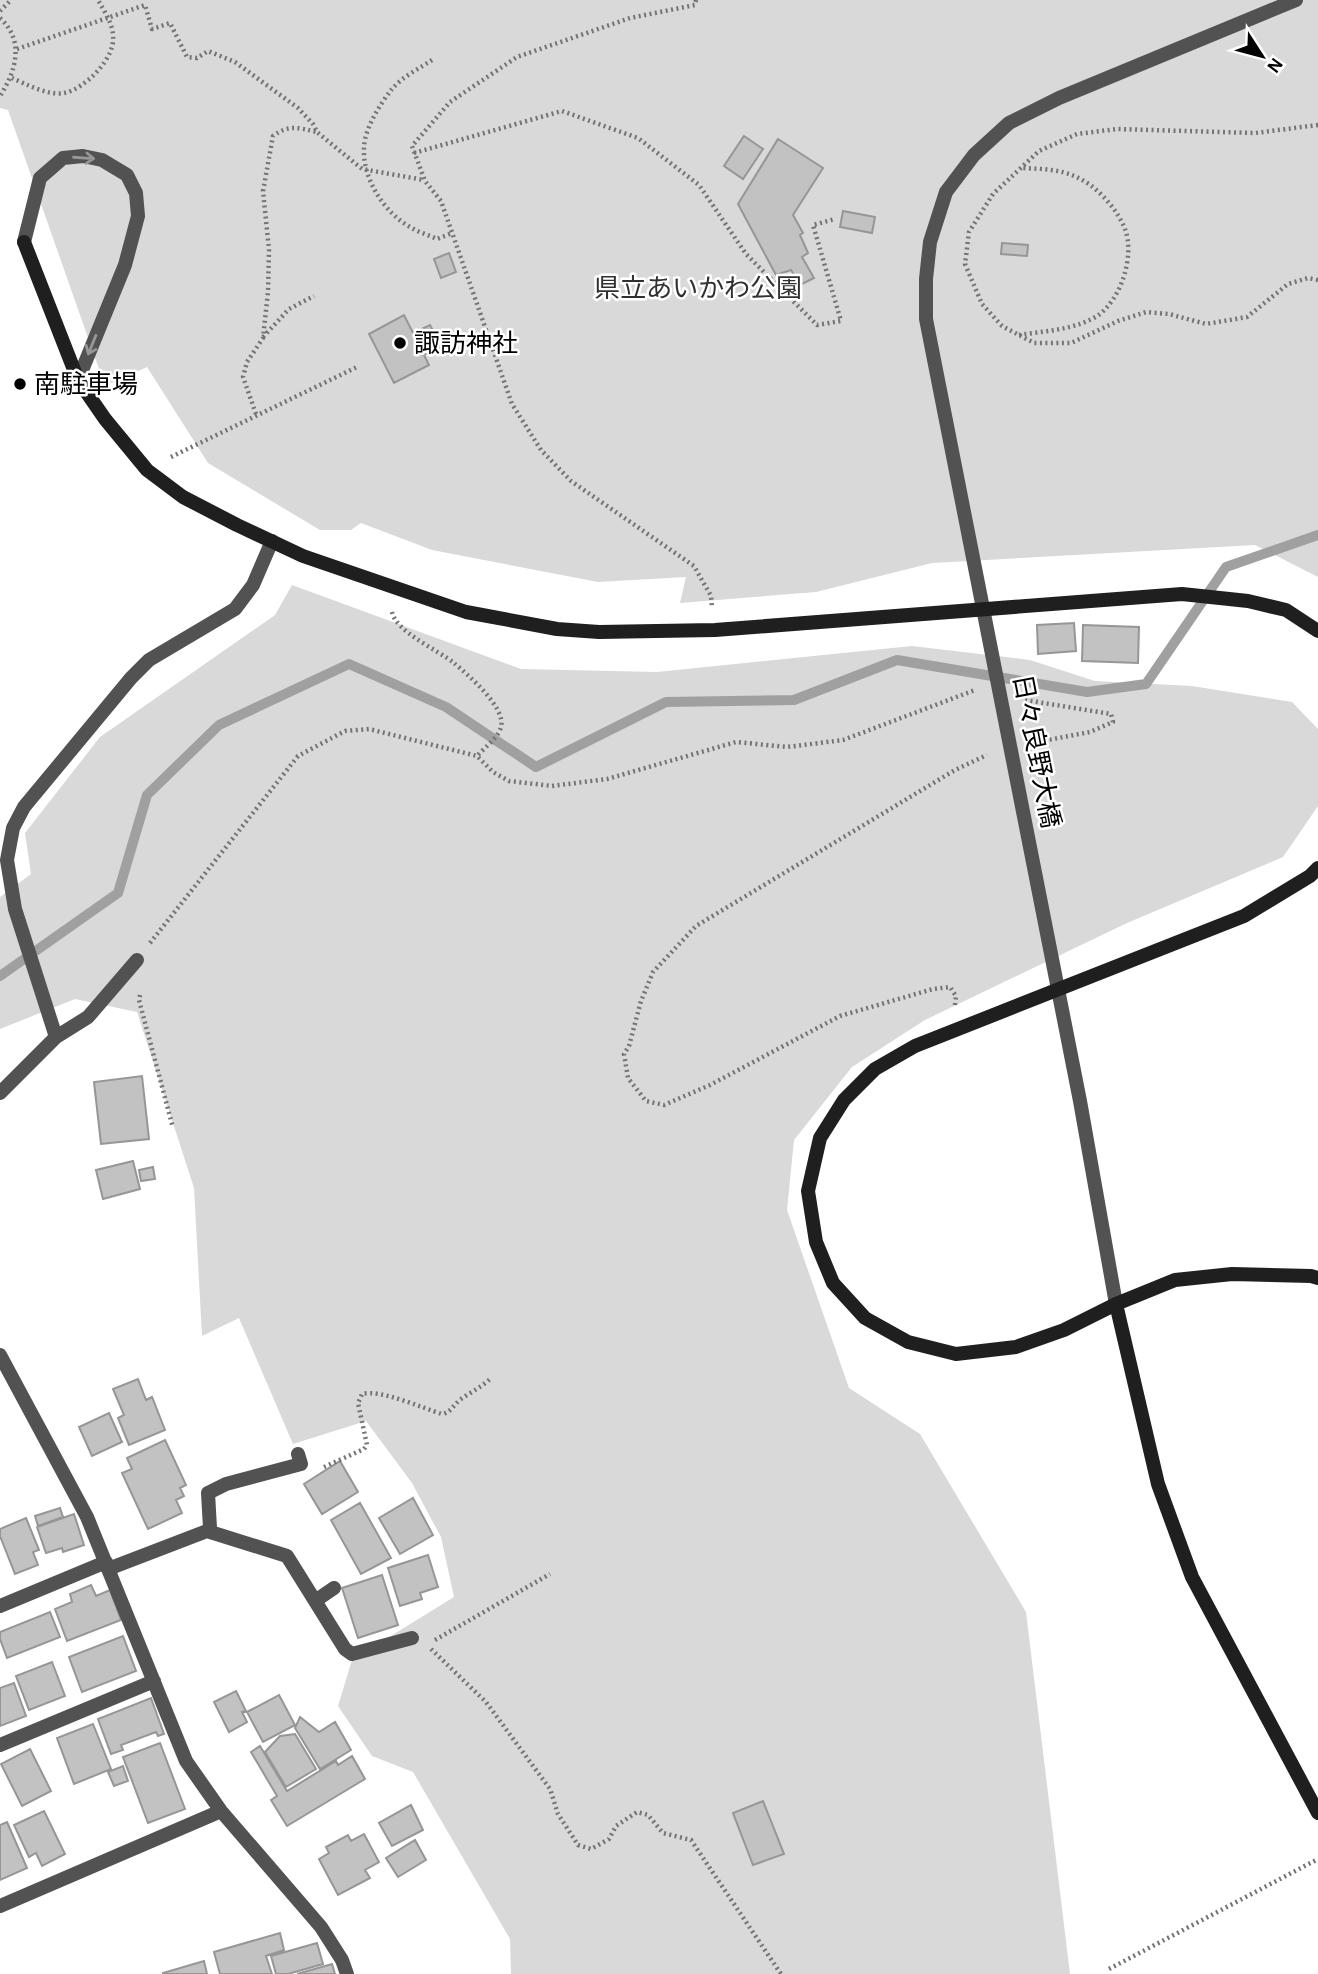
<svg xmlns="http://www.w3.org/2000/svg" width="1318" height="1974" font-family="'Alegreya Sans','Noto Sans JP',sans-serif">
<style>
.green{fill:#d9d9d9}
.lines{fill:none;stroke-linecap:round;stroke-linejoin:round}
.stream{stroke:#a0a0a0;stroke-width:10}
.building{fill:#c2c2c2;stroke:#969696;stroke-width:2}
.path{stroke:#747474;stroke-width:4.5;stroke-dasharray:2 3.5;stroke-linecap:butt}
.lane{stroke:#525252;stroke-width:14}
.street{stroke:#525252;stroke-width:14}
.secondary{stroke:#1f1f1f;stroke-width:14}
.oneway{stroke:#979797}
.poi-dot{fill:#000;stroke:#fff;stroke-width:2.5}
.labels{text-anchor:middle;stroke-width:5;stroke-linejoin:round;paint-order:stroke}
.park-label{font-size:26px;fill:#303030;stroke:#fff}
.poi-label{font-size:26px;fill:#000;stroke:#fff;text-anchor:start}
.street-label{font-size:26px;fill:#000;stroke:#fff}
</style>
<rect width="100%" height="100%" fill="#fff"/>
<path class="green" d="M0,0H1318V577L1255,545L932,563L816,592L680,603L686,577L598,582L432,550L361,523L351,530H320L208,463L147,367L105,386L8,110L0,108Z
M292,585L521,669L657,672L912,646L1030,660L1095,681L1192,686L1292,702L1318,729V806L1283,857L1127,923L925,1020L852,1067L794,1140L787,1210L849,1388L920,1434L1026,1612L1070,1974H511L510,1939L413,1772L372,1756L338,1706L352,1660L454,1597L441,1537L412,1483L366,1421L293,1444L239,1318L202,1336L194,1188L137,1012L75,999L0,1029V897L31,874L25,833L100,737L275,615Z"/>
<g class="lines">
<path class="stream" d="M0,976L118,893L147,795L219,725L349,664L446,707L536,767L666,702L794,700L897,660L1087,692L1146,684L1226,567L1318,535"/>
</g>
<path class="building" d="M744,136L763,149L743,179L724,166Z
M778,139L823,168L793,215L803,233L800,235L808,253L802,257L814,278L800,285L791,270L776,275L738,204Z
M843,211L875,217L872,233L840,227Z
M1002,243L1028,245L1027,256L1001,254Z
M449,253L456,272L441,278L434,259Z
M404,315L413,333L430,325L441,346L424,355L429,365L394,383L369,334Z
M1074,623L1076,651L1038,654L1037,625Z
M1083,625L1139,627L1138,663L1082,661Z
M142,1076L149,1139L101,1144L94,1082Z
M133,1161L140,1189L103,1199L96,1170Z
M153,1167L155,1179L141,1181L139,1170Z
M138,1379L146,1400L152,1397L165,1430L129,1445L118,1418L124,1415L113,1389Z
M109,1413L122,1442L92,1456L79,1427Z
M165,1440L186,1485L180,1488L184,1496L176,1500L182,1513L148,1529L122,1473L132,1469L127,1458Z
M340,1461L358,1492L322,1514L304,1484Z
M413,1498L433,1535L400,1554L379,1518Z
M360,1503L391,1558L361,1574L331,1520Z
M60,1508L63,1517L38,1526L35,1516Z
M74,1514L84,1545L63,1552L62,1548L46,1553L37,1527Z
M26,1518L39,1550L33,1552L38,1565L15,1574L0,1536V1529Z
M428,1555L438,1587L420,1593L422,1599L400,1606L388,1568Z
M382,1575L398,1625L358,1638L342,1588Z
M91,1585L96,1596L110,1590L121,1620L67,1641L55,1609L72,1602L70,1594Z
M50,1612L60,1637L7,1658L0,1639V1632Z
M123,1636L136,1671L82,1692L69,1657Z
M52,1662L65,1696L29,1710L16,1676Z
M14,1683L26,1716L0,1726V1688Z
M236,1691L246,1711L242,1712L247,1722L229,1732L214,1702Z
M279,1695L295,1725L263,1742L247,1712Z
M151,1698L164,1734L158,1736L156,1732L121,1745L123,1750L111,1754L98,1719Z
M300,1717L319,1732L335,1722L351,1750L320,1769L295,1728Z
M93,1724L111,1769L74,1784L57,1738Z
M295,1734L316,1769L286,1787L265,1752L280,1736Z
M160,1743L185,1809L148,1823L123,1757Z
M260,1746L287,1791L336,1761L338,1765L352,1756L365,1779L287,1826L271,1800L277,1796L251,1752Z
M30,1749L51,1791L22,1806L1,1764Z
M123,1766L128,1781L114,1786L108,1772Z
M763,1801L784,1854L753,1865L733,1813Z
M411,1805L423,1830L392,1846L379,1823Z
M44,1811L65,1854L42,1866L36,1853L29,1857L14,1825Z
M7,1822L27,1868L0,1880V1825Z
M364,1834L379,1862L365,1870L370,1878L338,1895L319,1859L329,1853L326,1847L348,1835L351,1841Z
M415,1840L426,1860L398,1877L386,1858Z
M280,1933L284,1950L266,1956L272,1974H220L214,1952Z
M317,1943L323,1964L288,1974H276L271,1956Z
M204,1961L207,1974H163V1973Z
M332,1964L335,1974H297Z"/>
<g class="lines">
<path class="path" d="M696,0L695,5L630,18L517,57L450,102L412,146L425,181L441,201L512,404L541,450L571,481L694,566L711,596L712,608
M0,11L11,0
M0,18C25,41 16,71 0,96
M17,49L145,5L152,29L170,23L187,57L197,58L208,51L235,62L298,108L313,124L317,132L362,169L424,180
M432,60C420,68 402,77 392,89C380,104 365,128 364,147C362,179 385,214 412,228C420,233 429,235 437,239L452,233
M12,78C26,84 48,96 64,93C85,89 116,58 113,35C112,22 104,11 98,0
M1318,125L1255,133L1117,129L1077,134L1039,151L993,194L969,232L965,264L982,304L1002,326L1034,343H1071L1118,321L1146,312L1169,314L1206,324L1247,317L1288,284L1308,278L1318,280
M414,153L562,111L638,138L699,185L746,254L817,325L841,321L813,225L835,219
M1019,335C1045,331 1074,330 1097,316C1121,300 1135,256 1125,229C1118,211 1101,191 1084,181C1064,169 1044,169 1022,168
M263,337L289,309L314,296
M256,414L243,377L247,362L263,338L268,292L269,250L263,191L273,136C289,124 299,128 317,132
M171,457L359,366
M392,612C396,632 438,650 454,663C468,675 506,707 501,727C498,738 485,747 477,756
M1025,700L1111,714L1113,722L1090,732L1032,743
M150,943L298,756L345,731L369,729L477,756L493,772L509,781L552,786L607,779L736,742L787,747L843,740L975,690
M140,995L139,1000L173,1128
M955,1005L956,996L950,987L933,989L840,1016L710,1085L664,1105L646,1101L628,1078L624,1054L629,1046L641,1001L653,972L696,926L955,770L987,755
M324,1467L364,1449L367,1445L358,1403L362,1394C381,1389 422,1408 442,1414C452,1412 453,1405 461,1399C471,1392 482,1387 491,1378
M435,1640L550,1574
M431,1649L486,1702L550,1789L558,1814L578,1845L591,1849L609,1839L616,1826L637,1812L648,1815L663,1833L691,1840L781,1974
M1109,1969L1318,1859"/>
<path class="lane" d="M24,242L40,178L63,158L83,156L102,160L127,175L136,193L138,216L125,265L78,380
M1116,1304L1080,1101L926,319V279L930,242L946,192L974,155L1009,123L1059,98L1296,0
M207,1531L210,1528L208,1493L226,1484L301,1464L298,1454
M108,1569L207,1531L287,1556L345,1649L352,1654L412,1638
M315,1601L334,1588"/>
<path class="street" d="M56,1037L15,909L7,860L13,828L24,807L131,678L149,660L235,609L253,585L272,541
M0,1093L56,1037L88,1017L137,960
M0,1355L87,1517L186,1761L221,1811L321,1927L342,1960L347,1974
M0,1606L106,1562
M0,1745L154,1681
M0,1906L221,1811"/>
<path class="secondary" d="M24,242L78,380L105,419L147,470L183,497L237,525L303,556L466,612L557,629L599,632L715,630L1182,594L1248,601L1286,610L1318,631
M1318,868L1310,876L1244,916L915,1046L875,1069L844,1100L820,1138L808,1191L816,1242L833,1283L865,1318L908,1342L956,1354L1016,1347L1064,1330L1116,1304L1175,1280L1232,1274L1311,1276L1318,1278
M1116,1304L1158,1484L1192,1577L1318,1813"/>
</g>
<defs><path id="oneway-shaft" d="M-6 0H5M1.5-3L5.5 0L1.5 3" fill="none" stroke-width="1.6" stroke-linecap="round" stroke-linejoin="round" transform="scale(1.75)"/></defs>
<g class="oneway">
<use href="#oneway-shaft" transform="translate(84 158) rotate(4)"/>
<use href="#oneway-shaft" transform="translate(92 345) rotate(112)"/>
</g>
<g class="poi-dot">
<circle cx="400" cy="343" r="7"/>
<circle cx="20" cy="384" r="7"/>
</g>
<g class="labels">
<g class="park-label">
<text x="698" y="297">県立あいかわ公園</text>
</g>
<g class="poi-label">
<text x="414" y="352">諏訪神社</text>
<text x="34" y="393">南駐車場</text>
</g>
<g class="street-label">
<text transform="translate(1037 751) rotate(79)" y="9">日々良野大橋</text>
</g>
</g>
<g transform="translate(1262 56) rotate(126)" stroke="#ffffff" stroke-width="5" paint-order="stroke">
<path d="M0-5L12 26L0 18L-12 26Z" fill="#000000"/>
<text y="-10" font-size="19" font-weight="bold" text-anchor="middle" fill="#000000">N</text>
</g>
</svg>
